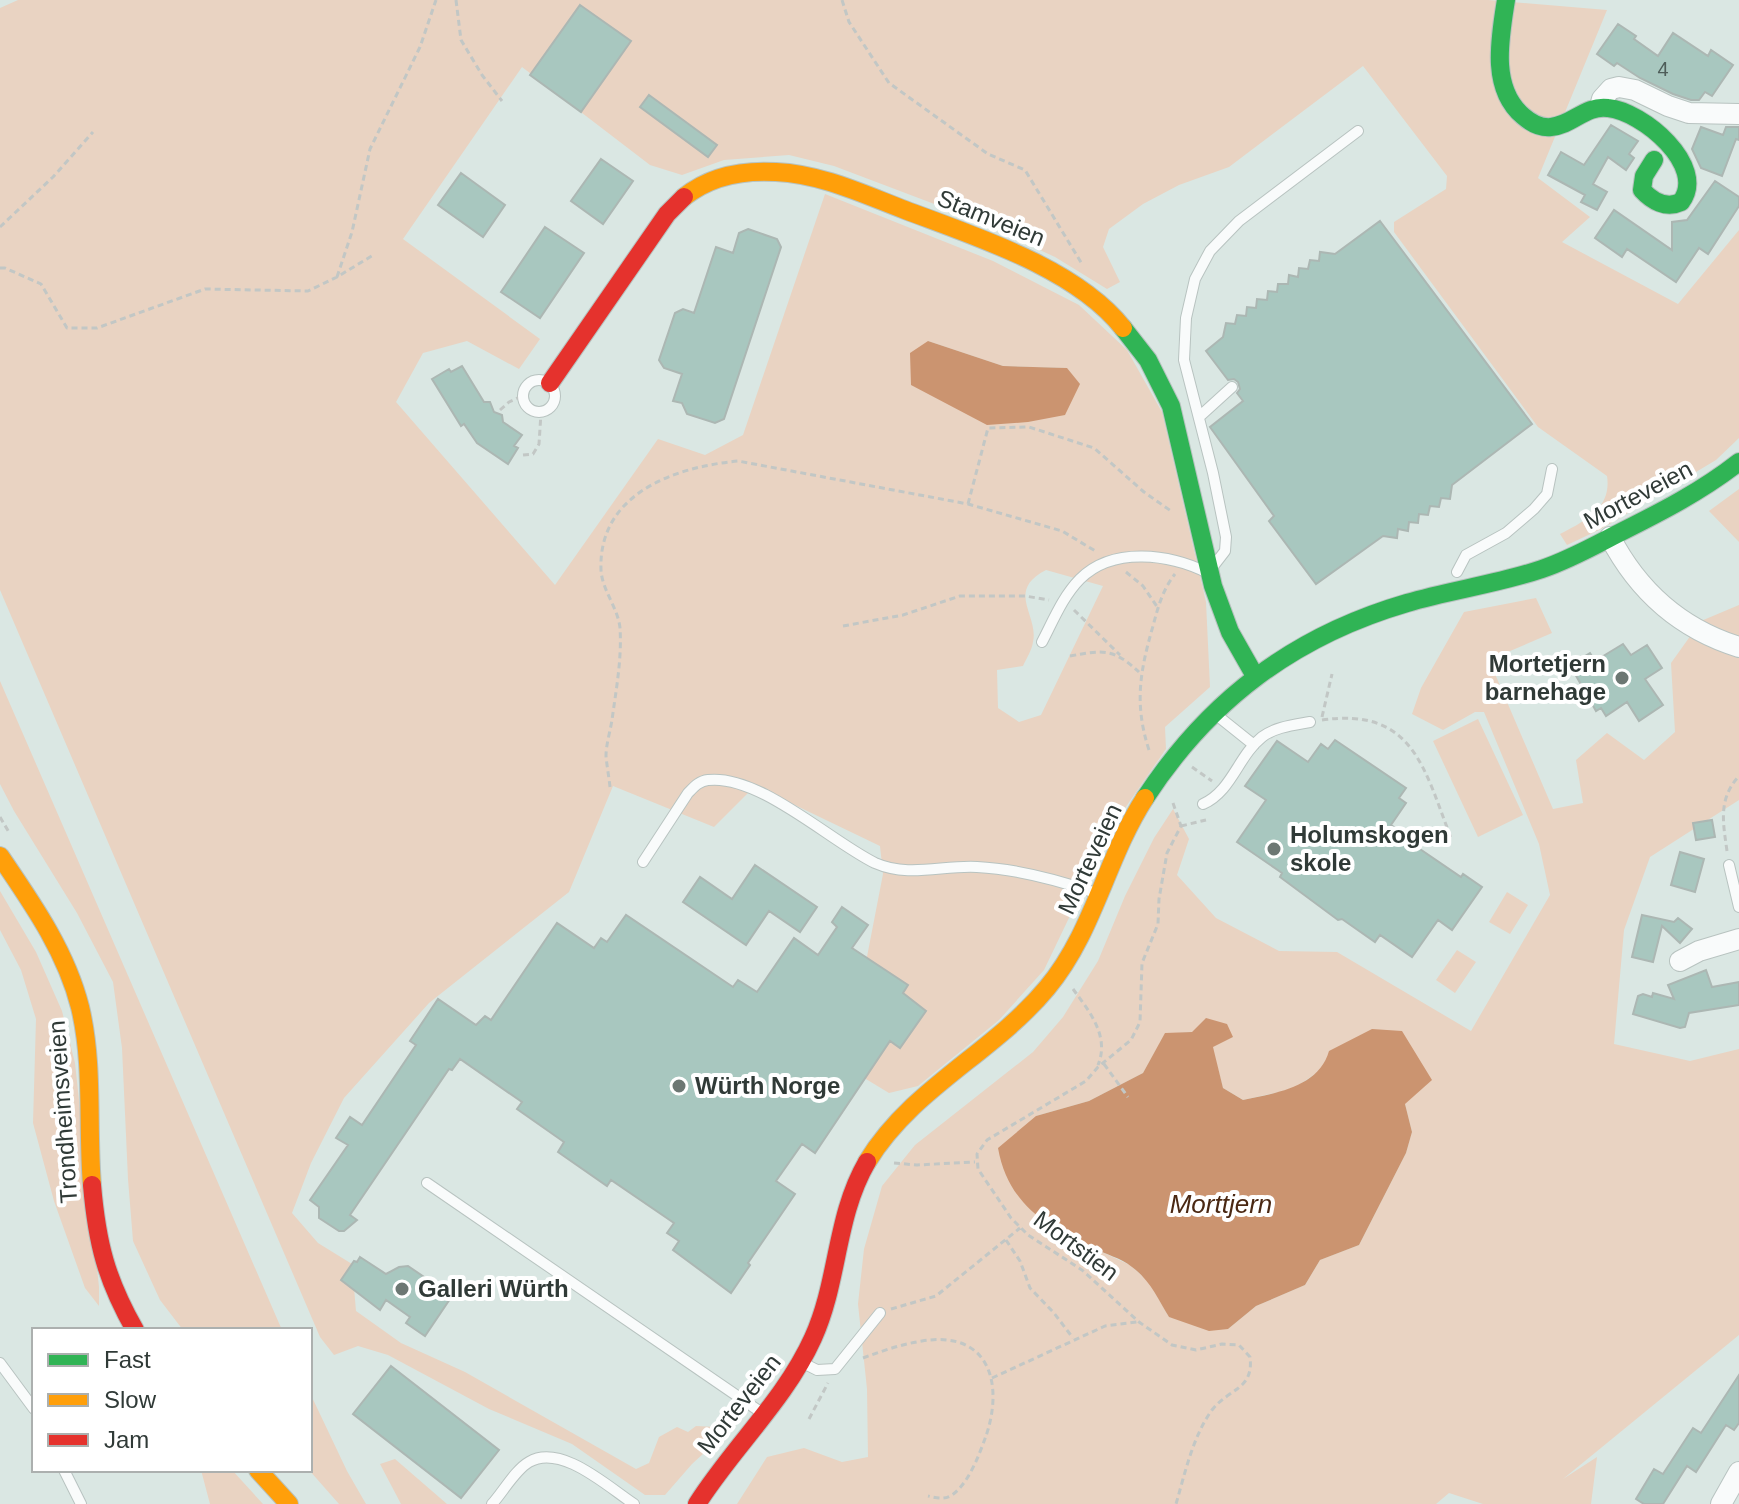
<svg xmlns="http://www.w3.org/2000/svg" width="1739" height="1504" font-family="Arial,sans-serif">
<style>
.green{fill:#e9d3c2;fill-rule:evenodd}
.water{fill:#cb9470}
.building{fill:#a8c7bf;stroke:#acb7b3;stroke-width:2}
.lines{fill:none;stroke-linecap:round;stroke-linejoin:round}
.lane-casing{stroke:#b8c3c0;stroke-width:12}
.street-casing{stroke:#b8c3c0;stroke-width:22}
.fast-casing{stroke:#b8c3c0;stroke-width:20}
.slow-casing{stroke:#b8c3c0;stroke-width:20}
.jam-casing{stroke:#b8c3c0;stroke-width:20}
.path{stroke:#c2c7c5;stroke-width:3;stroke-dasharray:6 4;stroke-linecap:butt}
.lane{stroke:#f9fbfb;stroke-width:10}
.street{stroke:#f9fbfb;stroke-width:20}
.fast{stroke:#30b455;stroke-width:18}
.slow{stroke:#ff9f0a;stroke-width:18}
.jam{stroke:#e5322d;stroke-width:18}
.poi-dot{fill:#6c7773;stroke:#fff;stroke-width:3}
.labels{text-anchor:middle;stroke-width:8;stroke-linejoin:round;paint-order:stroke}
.number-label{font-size:20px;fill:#4e5d59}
.street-label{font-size:24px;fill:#303a37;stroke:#fff}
.poi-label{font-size:24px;font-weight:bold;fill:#303a37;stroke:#fff;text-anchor:start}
.water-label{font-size:26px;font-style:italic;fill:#4a2813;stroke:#fff}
</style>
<rect width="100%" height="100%" fill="#dae7e3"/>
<path class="green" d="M18,0H1488L1607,10L1538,178L1590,217L1562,242L1678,304L1739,230V438L1716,460L1601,529L1567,545L1560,534C1585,521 1612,508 1607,476L1538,427L1394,232V222L1446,189L1447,176L1363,66L1229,167L1179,185L1143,204L1109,229L1103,247L1120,282L1107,289L1055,257L966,216L834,166L789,155L724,160L682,175L650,165L522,67L403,239L540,339L519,369L467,341L423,353L396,402L555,585L658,439L705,455L743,435L825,194L993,261L1079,305L1127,350L1162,412L1206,602L1210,687L1165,727L1166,749L1114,824L1044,970L999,1020L918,1086L889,1093L851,1070L848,1055L883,874L880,846L755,786L714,827L613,786L569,892L429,1003L344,1098L311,1163L292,1213L318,1243L352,1264L356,1311L401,1343L465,1372L636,1469L649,1463L659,1437L677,1427L688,1432L696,1426L716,1427V1442L692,1464L665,1495H645L572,1444L489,1409L388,1355L358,1346L334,1355L320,1337L0,590V8ZM928,341L1003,366L1067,368L911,385ZM1046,570L1103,586L1041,715L1019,722L998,708L997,670L1023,666C1026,659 1032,650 1033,642C1039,615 1005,591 1046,570Z
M1739,489V542L1709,511Z
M1536,598L1552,633L1489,660L1553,809L1583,803L1576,760L1607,733L1644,760L1675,732L1671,663L1701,621L1739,605V800L1650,857L1624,930L1614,1044L1690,1061L1739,1049V1335L1563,1479L1597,1457L1591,1504H1483L1449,1493L1436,1504H737L767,1457L804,1448L842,1462L868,1457L867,1389L858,1304L864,1249L882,1186L915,1145L1033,1052L1063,1017L1098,961L1125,896L1154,838L1173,809L1189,839L1177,875L1216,918L1279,951L1337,952L1471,1031L1550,895L1539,844L1484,712H1475L1443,730L1412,714L1421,688L1464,612ZM1192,1032L1233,1037L1212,1046L1223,1088L1243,1100L1293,1089L1325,1067L1405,1104L1412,1132L1406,1153L1359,1245L1320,1260L1305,1285L1256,1306L1228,1329L1169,1317L1149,1282L1130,1265L1059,1232L1036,1116L1089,1101L1143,1073L1165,1034Z
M0,681L282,1330H183L160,1300L133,1241L128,1179L122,1048L113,982L77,913L14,811L0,784Z
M1478,719L1523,815L1478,837L1433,741Z
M0,891L36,952L62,1011L75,1063L99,1287V1306L85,1288L54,1201L33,1123L36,1019L21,970L0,930Z
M1507,892L1528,905L1510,934L1489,922Z
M1457,950L1476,962L1455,993L1436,980Z
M310,1393L347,1471L366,1504H339L309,1470Z
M395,1459L447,1504H401L380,1464Z
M201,1470H232L263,1504H210Z"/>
<path class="water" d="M928,341L1003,366L1067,368L1080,384L1065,415L1028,422L987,425L911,385L910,353Z
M1206,1018L1227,1024L1233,1037L1213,1047L1223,1088L1243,1100C1276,1093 1319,1087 1329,1051L1372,1029L1402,1031L1432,1080L1405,1104L1412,1132L1406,1153L1359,1245L1320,1260L1305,1285L1256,1306L1228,1329L1209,1331L1169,1317C1158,1299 1150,1280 1132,1267C1121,1258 1105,1254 1093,1248C1046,1226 1008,1204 998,1148L1036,1116L1089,1101L1143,1073L1165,1033L1192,1032Z"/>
<path class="building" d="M580,5L631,41L581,112L530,75Z
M1618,24L1636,36L1634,39L1658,56L1673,33L1708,56L1711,50L1733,65L1712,96L1705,92L1699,100H1691L1673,94L1640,78L1617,63L1614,66L1597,54Z
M649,95L717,145L708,157L640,107Z
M1611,125L1638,141L1629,154L1634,158L1626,170L1608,157L1593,184L1607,192L1597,210L1581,202L1585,195L1548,175L1561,152L1584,165Z
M1701,127L1723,135L1726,127H1739V140L1736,139L1722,176L1701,168L1692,149Z
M601,159L633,181L603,224L571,201Z
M461,173L505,205L483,237L438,205Z
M1715,181L1739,197V206L1708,254L1699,248L1676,282L1627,249L1622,257L1595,238L1614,210L1672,250V222L1687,220Z
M1380,221L1532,424L1452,485L1450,499L1441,498L1439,507L1430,506L1428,515L1419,514L1418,523L1409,522L1408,531L1398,529L1397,538L1383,536L1316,584L1269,521L1274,516L1210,427L1243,401L1237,393L1240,389L1238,382L1234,379L1228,380L1206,351L1223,337L1226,323L1235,324L1237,315L1246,316L1247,307L1256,308L1257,299L1267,300L1268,291L1277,292L1278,284H1288L1289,275L1298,277L1299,268L1308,269L1310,260L1319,261L1320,252L1335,254Z
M545,227L584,253L540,318L501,292Z
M748,229L777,239L781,247L724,419L715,423L687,414L682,403L673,401L682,374L664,368L659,360L675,313L683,309L694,313L716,247L733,253L739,233Z
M462,366L484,402H490L494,412L502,415L503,422L522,435L514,446L518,448L508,464L477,443L464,424L461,426L432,379L449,369L451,372Z
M1623,644L1631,655L1647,645L1662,668L1645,679L1663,705L1639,721L1627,702L1606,716L1601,708L1596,711L1570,665L1590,653L1595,661Z
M1335,740L1406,788L1399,798L1406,803L1391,825L1419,844L1417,847L1461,877L1463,874L1482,887L1452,930L1438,920L1412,957L1380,935L1375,942L1342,919L1338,920L1280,877L1282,873L1237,842L1266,800L1245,786L1277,741L1308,762L1321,744L1328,749Z
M1712,820L1715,837L1696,840L1693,823Z
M1680,852L1704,859L1695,892L1671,885Z
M755,865L817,907L800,932L769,911L746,945L683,902L700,877L732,899Z
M842,907L868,925L852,948L908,985L903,993L926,1011L900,1048L890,1041L815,1153L802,1144L776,1181L795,1194L748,1263L750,1265L731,1293L673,1250L679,1241L667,1233L674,1223L611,1180L607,1186L558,1152L564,1142L517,1109L522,1102L460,1059L452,1070L449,1069L350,1215L357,1220L344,1231H339L319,1218V1207L310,1200L348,1145L336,1138L350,1117L362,1125L416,1045L410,1041L438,999L476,1025L485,1016L491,1020L557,923L594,948L601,938L607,942L626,915L733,987L738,980L757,992L794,938L818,955L837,927L832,922Z
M1642,915L1674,922L1678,918L1692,929L1680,943L1662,926L1653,962L1632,957Z
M1706,970L1712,987L1739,982V1005L1689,1013L1685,1027L1680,1028L1633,1014L1638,996L1643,994L1652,997L1653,993L1674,999L1668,985Z
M360,1257L386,1274L399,1267L408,1266L452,1296L425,1336L406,1323L410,1317L386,1300L380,1310L341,1280L354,1261L357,1262Z
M391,1366L499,1450L461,1498L353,1414Z
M1739,1375V1423L1734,1430L1726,1425L1696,1472L1687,1466L1663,1504H1644L1636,1499L1654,1469L1663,1474L1693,1428L1701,1433Z"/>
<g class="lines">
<g class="lane-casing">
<path id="lane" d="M523 396a16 16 0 1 1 32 0a16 16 0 1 1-32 0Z
M1199,417L1232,387
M1457,572L1466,555L1506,533L1534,509L1547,494L1552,469
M1042,642C1053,621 1063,596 1080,579C1113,546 1170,554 1208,573L1225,551L1226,537L1213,473L1184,360L1186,318L1195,279L1210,251L1239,221L1358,131
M1214,713L1254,745
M1203,804C1232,791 1238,756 1262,737C1275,727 1294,725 1310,722
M643,862L688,793C694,787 699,781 708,780C759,774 830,841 875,863C909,878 942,865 977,867C1018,869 1058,880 1096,893
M1729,865L1739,907
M427,1183L762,1413
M0,1363L34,1409
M803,1363L817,1370L835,1369L880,1313
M64,1470L81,1504
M492,1504C503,1492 515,1470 529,1462C561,1443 608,1487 634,1504"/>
</g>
<g class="street-casing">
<path id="street" d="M1600,107L1602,99L1611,89L1619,87L1635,90L1668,106L1689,113L1739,114
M1610,537C1638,591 1681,629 1739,647
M1680,961L1699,951L1739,939
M1721,1504L1739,1472"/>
</g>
<g class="fast-casing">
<path id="fast" d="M1506,0C1500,38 1490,88 1523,116C1531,123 1541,128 1551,127C1573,125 1585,105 1608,108C1642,111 1708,166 1681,202C1666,209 1652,201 1642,190L1644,176L1654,160
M1123,328L1148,360L1171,406L1213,586L1230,632L1255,676
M1145,798C1209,700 1294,636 1407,603C1451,590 1498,584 1542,569C1569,560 1594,546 1619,533C1661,512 1702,491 1739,462"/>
</g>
<g class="slow-casing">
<path id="slow" d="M684,197C710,176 743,170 776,172C821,174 863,194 905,210C974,236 1076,268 1123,328
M0,856C32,903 66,951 80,1007C94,1065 87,1126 92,1185
M867,1162C912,1088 993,1053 1047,988C1094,932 1106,858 1145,798
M258,1470L289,1504"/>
</g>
<g class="jam-casing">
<path id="jam" d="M550,383L667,214L684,197
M92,1185C97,1243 106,1279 135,1330
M697,1504C733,1447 785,1400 813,1338C839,1281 835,1217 867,1162"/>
</g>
<path class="path" d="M456,0L461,40L482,75L502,101
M842,0L849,22L889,83L988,154L1025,170L1082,264
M0,227L53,177L93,132
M0,268H5L41,284L67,328H97L205,289L308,291L337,277L375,254
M337,277L352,232L370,149L420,47L436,0
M500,410L509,402L522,396
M523,455L533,454L539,444L541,413
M968,504L988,428L1029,427L1094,448L1144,492L1171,511
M1126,572L1143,586L1158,608
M1074,610L1120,655
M843,626L903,615L960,596H1025L1049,600
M1070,656C1103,650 1113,648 1139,672
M1322,717L1332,674
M1322,720C1413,707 1424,768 1451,838
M1149,750C1134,704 1140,671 1153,626C1158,607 1163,589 1175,574
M1192,767L1212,781
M610,787C609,777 607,767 606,756C606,745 610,732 612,720C616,690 622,659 620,628C618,608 602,590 601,570C598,494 674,467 738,461L968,504L1062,531L1097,552
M1173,803L1181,826L1167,853L1159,899L1158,924L1142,963L1140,1022L1131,1040L1098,1067L1086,1081L987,1140L977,1154L978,1169L1011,1218L1028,1235L1082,1270L1139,1322L1172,1345L1196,1350L1222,1344L1239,1345L1250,1357C1254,1390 1229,1388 1212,1410C1193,1436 1185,1473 1176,1504
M0,817L10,834
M1181,826L1206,820
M1727,851C1723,822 1718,799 1739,776
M1073,989C1089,1011 1110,1036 1098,1065
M1104,1064L1128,1097
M894,1163L917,1165L975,1162
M1006,1240L1020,1261L1030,1288L1054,1313L1073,1338
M891,1309L936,1296L1020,1228
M863,1358C882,1351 902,1344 922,1341C989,1330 1004,1383 986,1436C979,1455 969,1483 952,1495C944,1500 937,1498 928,1496
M992,1378L1105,1326L1137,1322
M809,1419L828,1383"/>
<use href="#lane" class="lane"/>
<use href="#street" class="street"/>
<use href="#fast" class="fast"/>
<use href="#slow" class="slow"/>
<use href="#jam" class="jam"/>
</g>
<g class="poi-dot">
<circle cx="1622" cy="678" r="8"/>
<circle cx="1274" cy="849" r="8"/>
<circle cx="679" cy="1086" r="8"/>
<circle cx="402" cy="1289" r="8"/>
</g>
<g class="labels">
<g class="number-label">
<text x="1663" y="76">4</text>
</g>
<g class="street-label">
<text transform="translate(991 218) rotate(22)" y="8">Stamveien</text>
<text transform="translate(1638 495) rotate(-28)" y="8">Morteveien</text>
<text transform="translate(1090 859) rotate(-65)" y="8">Morteveien</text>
<text transform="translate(63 1112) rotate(-94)" y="8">Trondheimsveien</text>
<text transform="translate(1076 1246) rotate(37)" y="8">Mortstien</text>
<text transform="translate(739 1404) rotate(-52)" y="8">Morteveien</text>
</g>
<g class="poi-label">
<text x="1606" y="672" text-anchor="end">Mortetjern<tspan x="1606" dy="28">barnehage</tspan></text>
<text x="1290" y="843">Holumskogen<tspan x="1290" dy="28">skole</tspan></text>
<text x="695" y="1094">Würth Norge</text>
<text x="418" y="1297">Galleri Würth</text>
</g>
<g class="water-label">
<text x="1221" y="1213">Morttjern</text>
</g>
</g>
<rect x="32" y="1328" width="280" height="144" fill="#ffffff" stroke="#acb0af" stroke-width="2"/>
<rect x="48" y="1354" width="40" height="12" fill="#30b455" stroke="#acb0af" stroke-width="2"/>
<text x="104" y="1368" font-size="24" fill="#303a37">Fast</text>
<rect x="48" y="1394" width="40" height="12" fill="#ff9f0a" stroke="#acb0af" stroke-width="2"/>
<text x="104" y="1408" font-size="24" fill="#303a37">Slow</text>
<rect x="48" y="1434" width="40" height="12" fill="#e5322d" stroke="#acb0af" stroke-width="2"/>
<text x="104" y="1448" font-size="24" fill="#303a37">Jam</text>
</svg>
